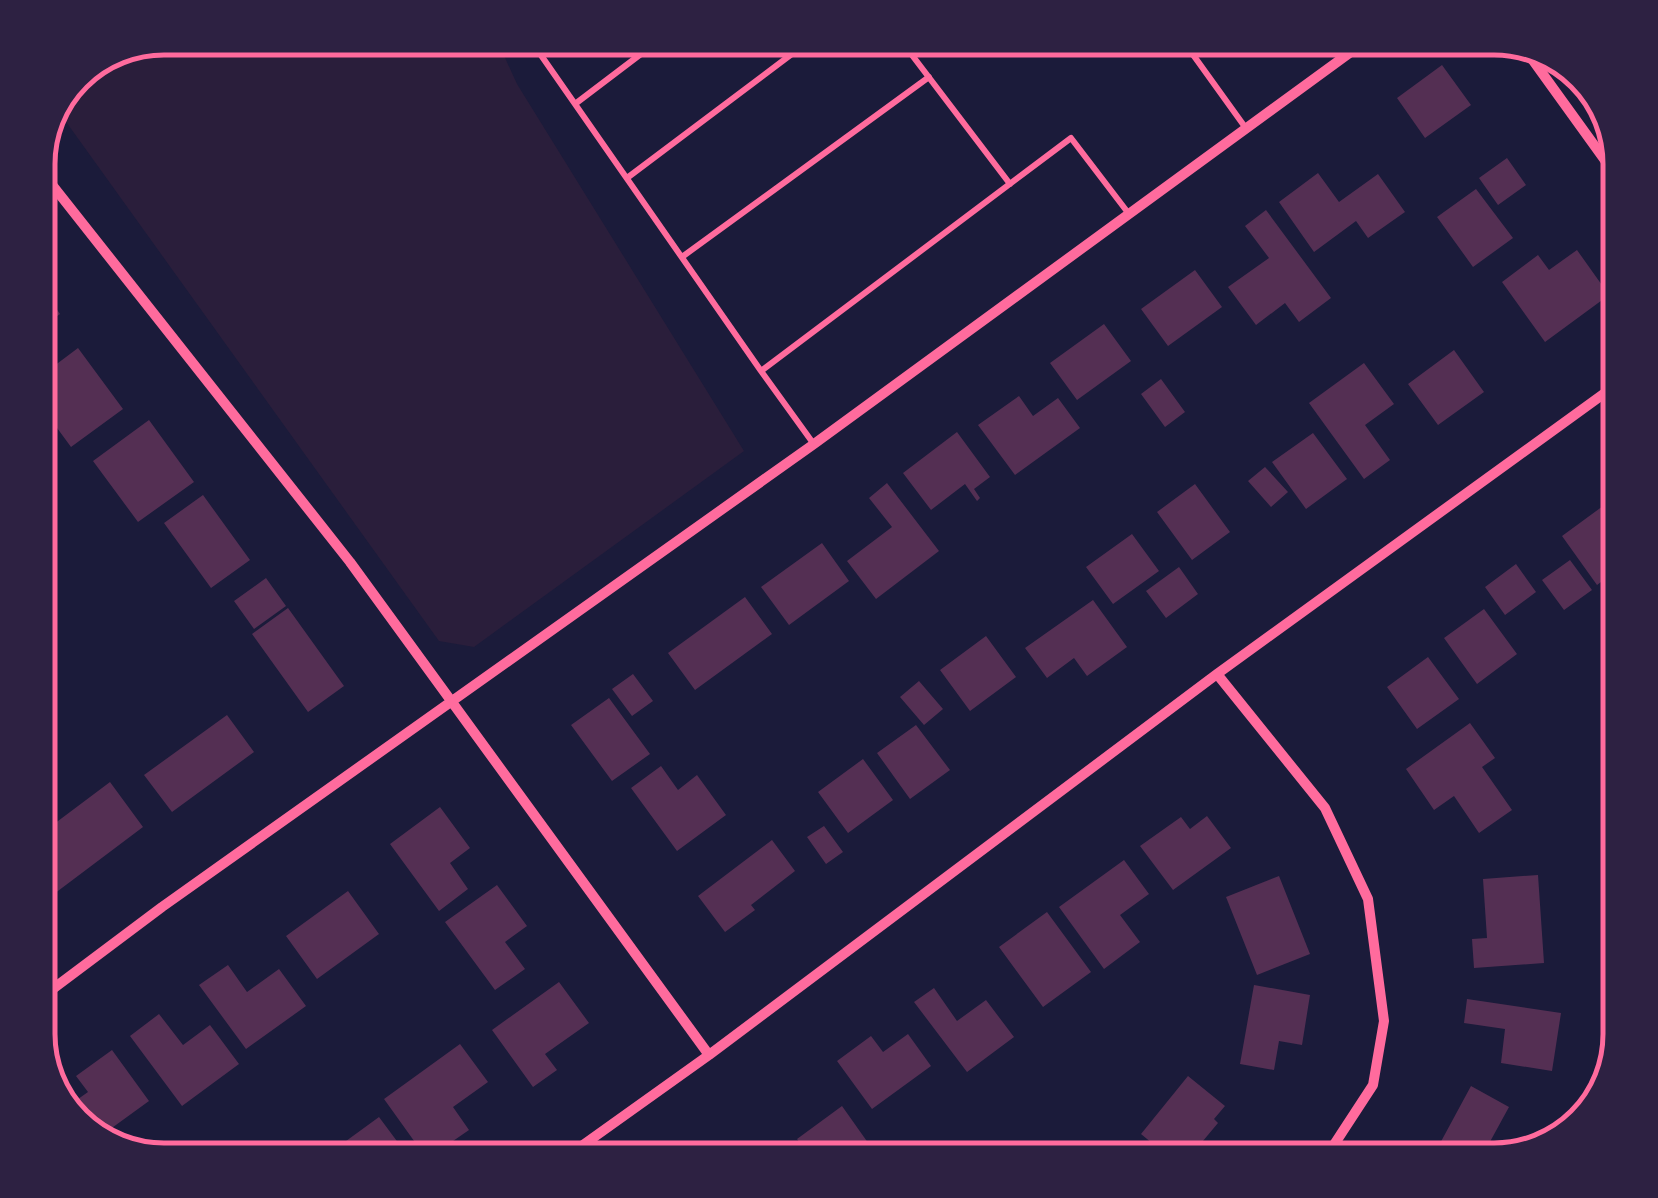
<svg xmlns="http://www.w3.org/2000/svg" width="1658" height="1198" font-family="Poppins,sans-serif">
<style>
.green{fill:#2a1e3b}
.building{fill:#542f53}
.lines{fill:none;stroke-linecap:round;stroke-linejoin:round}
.service{stroke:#ff6b9d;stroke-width:6}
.minor{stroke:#ff6b9d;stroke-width:10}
.rim{fill:none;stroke:#ff6b9d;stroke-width:5}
</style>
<rect width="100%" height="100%" fill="#1b1b3a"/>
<path class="green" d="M164,38H496L517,84L744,451L474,647L439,641L59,112L80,69Z"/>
<path class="building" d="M1442,65L1471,105L1425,138L1397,98Z
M1507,158L1526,185L1498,205L1479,178Z
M1318,173L1339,202L1378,174L1405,212L1368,238L1356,221L1314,252L1279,202Z
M1476,189L1513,238L1473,267L1437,217Z
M1266,210L1331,298L1299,322L1285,303L1256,325L1228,287L1269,258L1245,226Z
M1577,250L1609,295L1545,342L1502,282L1538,255L1549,270Z
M1195,270L1222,307L1168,346L1141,309Z
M38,282L60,314L38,330Z
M1104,324L1131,361L1077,400L1050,363Z
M78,348L123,409L71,447L38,402V378Z
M1454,350L1484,392L1438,425L1408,384Z
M1364,363L1394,404L1365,425L1390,460L1364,479L1309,403Z
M1161,379L1185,412L1165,427L1141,394Z
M1019,396L1033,416L1058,398L1080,428L1015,475L978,425Z
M149,420L194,482L138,522L93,461Z
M957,432L990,477L974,489L980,498L977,501L965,484L931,510L903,473Z
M1313,433L1347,479L1306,509L1272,462Z
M1265,467L1288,492L1271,507L1248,481Z
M887,483L939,551L876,599L847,561L892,527L869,498Z
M1195,484L1230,532L1192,560L1157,512Z
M203,495L250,560L211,588L164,523Z
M1603,506L1620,530V568L1597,585L1562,536Z
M1132,534L1159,571L1113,604L1086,567Z
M822,543L849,581L789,625L761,587Z
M1570,560L1592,590L1564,610L1542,580Z
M1516,564L1536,592L1505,615L1485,587Z
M1179,567L1198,594L1166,618L1146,591Z
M266,578L286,606L254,629L234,601Z
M745,597L772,634L695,690L668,653Z
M1093,600L1127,647L1087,676L1074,658L1047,678L1025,648Z
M288,608L344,686L308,712L252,634Z
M1484,609L1517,654L1477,684L1444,638Z
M986,636L1016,677L970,711L940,670Z
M1428,657L1459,699L1417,729L1387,687Z
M633,674L653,701L632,716L612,689Z
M919,681L943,709L924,725L900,697Z
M609,698L650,754L612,781L571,725Z
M227,715L254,752L172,812L144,775Z
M1470,723L1495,758L1482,767L1512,810L1479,833L1454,796L1434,810L1406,769Z
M916,725L950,770L910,799L877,753Z
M863,759L893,800L848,833L818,792Z
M661,766L678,790L697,775L726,815L677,851L631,788Z
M110,782L143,827L38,906V836Z
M440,807L470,848L450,863L468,889L439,911L390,844Z
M1207,816L1231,848L1173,890L1140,846L1181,817L1190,829Z
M824,826L843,852L826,864L807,837Z
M772,840L795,871L751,905L755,910L725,932L698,896Z
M1124,860L1149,894L1120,915L1140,942L1104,969L1059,907Z
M1538,875L1544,963L1474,968L1472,939L1487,938L1483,879Z
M1279,876L1310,954L1257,975L1226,897Z
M497,885L527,926L505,942L525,969L495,990L445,922Z
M348,891L379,934L317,979L286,936Z
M1047,912L1091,972L1043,1007L999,947Z
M228,965L247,992L279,969L306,1006L246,1049L199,985Z
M559,982L589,1023L545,1054L557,1070L533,1087L492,1030Z
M1254,985L1310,995L1302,1045L1279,1041L1274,1070L1240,1064Z
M934,988L957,1021L986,1000L1014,1037L967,1072L914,1002Z
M1467,999L1561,1013L1552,1071L1501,1063L1505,1029L1464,1023Z
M159,1014L183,1045L210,1025L239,1064L182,1106L130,1036Z
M908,1034L931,1066L872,1109L837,1061L871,1036L883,1052Z
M460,1044L488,1082L453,1107L469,1130L427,1159L384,1099Z
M112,1050L149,1101L98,1138L87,1135L71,1104L88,1092L76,1076Z
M1188,1076L1225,1106L1214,1119L1218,1123L1187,1160H1168L1170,1158L1141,1134Z
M1471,1086L1509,1107L1480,1160H1431Z
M842,1106L871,1147L853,1160H813L797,1139Z
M379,1117L411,1160H320Z"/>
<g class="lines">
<path class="service" d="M529,38L761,371
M899,38L1010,184
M1181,38L1245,127
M575,104L662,38
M627,178L813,38
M682,257L929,77
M813,443L761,371L1071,138L1129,214"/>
<path class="minor" d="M1524,48L1620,181
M38,167L350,562L709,1055
M1217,674L1325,808L1368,899L1384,1021L1373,1085L1324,1160
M38,1000L162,907L814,444L1370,38
M562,1160L709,1055L1217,674L1620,382"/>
</g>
<path d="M0 0H1658V1198H0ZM164 55H1494A109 109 0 0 1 1603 164V1034A109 109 0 0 1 1494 1143H164A109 109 0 0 1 55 1034V164A109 109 0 0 1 164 55Z" fill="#2d2142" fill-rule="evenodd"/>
<path class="rim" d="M164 55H1494A109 109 0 0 1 1603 164V1034A109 109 0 0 1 1494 1143H164A109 109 0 0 1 55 1034V164A109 109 0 0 1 164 55Z"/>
</svg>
